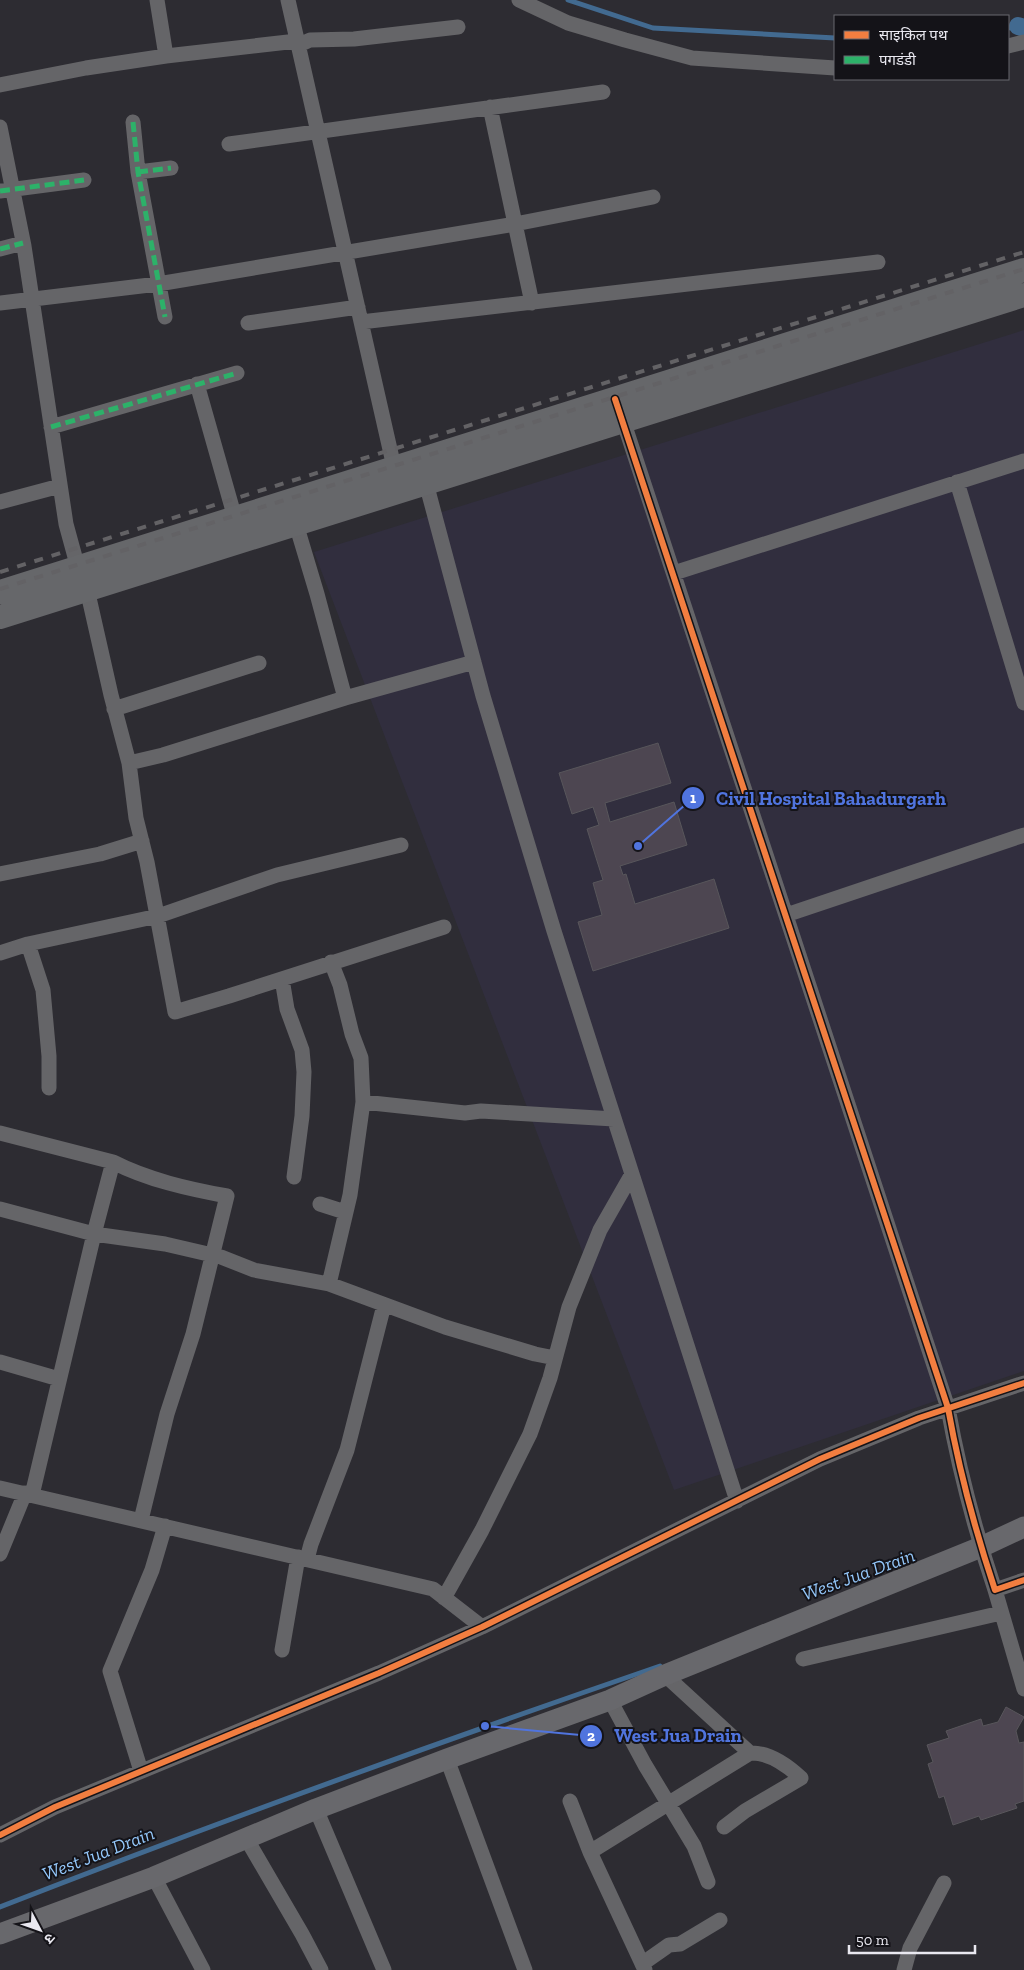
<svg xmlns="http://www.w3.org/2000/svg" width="1024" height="1970" font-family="'Zilla Slab','Noto Sans Devanagari',serif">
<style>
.built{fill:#312e3e}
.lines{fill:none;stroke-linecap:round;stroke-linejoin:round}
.stream{stroke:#426a90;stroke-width:5}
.canal{stroke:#426a90;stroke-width:18}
.building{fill:#4d4651;stroke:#58565b}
.minor{stroke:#656568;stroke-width:15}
.secondary{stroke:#68686c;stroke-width:21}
.primary{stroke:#66676a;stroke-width:24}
.rail{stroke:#636265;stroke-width:4;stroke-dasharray:9 9;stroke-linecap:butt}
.quiet{stroke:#2db169;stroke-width:5;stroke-dasharray:10 5;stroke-linecap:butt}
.cycleway-casing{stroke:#141318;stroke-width:9}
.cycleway{stroke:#f27e40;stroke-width:6}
.labels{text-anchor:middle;stroke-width:4;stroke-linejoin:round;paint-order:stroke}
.water-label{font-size:19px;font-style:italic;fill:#94c7fa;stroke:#141318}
.leader{fill:none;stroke:#5074de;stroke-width:2}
.callout-dot{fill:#5074de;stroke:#141318;stroke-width:2}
.mark-label{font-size:15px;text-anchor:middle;font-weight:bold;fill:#fff}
.callout-label{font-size:19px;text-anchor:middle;font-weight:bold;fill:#5074de;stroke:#141318;stroke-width:4;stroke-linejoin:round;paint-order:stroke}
</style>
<rect width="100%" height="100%" fill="#2d2c32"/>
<path class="built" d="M1024,330V1371L674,1490L314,552Z"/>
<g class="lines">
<path class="stream" d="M568,0L653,28L835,38
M1008,28L1018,26
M0,1907C218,1822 439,1742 660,1666"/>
<path class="canal" d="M1018,26L1024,28"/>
</g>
<path class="building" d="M658,743L671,783L605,803L610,822L674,802L687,845L620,866L623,875L626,874L635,904L714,879L729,928L593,971L578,922L602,915L593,883L603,880L587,829L599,825L593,807L572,814L559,773Z
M1006,1707L1024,1717L1016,1731L1019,1743L1024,1742V1801L1015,1804L1017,1808L981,1820L979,1816L953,1825L944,1796L939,1798L928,1764L933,1762L927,1745L949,1738L946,1731L981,1719L983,1726L998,1722Z"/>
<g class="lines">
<path class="minor" d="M157,0L166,56
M288,0L394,467
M519,0L568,23L625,40L692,58L835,68
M299,45L310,40L354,39L458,27
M1008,46L1024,42
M0,85L86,68L166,56L297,41
M490,107L532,303
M133,122L138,172L165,317
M0,127L24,246L66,524L78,568L87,589L111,695L129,763L163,755L345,698L317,594L296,524
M229,144L603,92
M138,172L171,168
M0,191L84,180
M0,249L23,243
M0,303L158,284L515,224L653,197
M361,322L878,262
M248,323L358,307
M197,384L235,518
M621,414L948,1408C959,1470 975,1530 995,1590L1024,1580
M51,427L237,373
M957,482L1024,703
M426,483L483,696L554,931L737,1501
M0,502L60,486
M674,573L1024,461
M345,698L474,662
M114,709L259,663
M129,763L136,818L147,862L175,1012L229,996L444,927
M0,874L100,854L142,841
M786,915L1024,835
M28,944L43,990L49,1056V1088
M0,953L28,944L158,916L277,875L401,845
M282,979L287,1009L302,1050L304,1072L302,1116L294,1177
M363,1102L465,1113L481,1111L614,1119
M0,1133L113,1162L94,1234L165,1244L221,1257L254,1270L329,1284L445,1327L535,1354L555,1358
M113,1162C148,1180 189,1189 227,1196L193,1334L167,1414L141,1520
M320,1204L345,1212
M0,1209L94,1234L32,1495
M329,1284L350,1195L363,1102L361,1058L352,1034L340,985L331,962
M0,1362L59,1379
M0,1488L433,1589L482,1627
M0,1554L25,1493
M307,1559L311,1544L347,1450L384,1305
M995,1590L1024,1689
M444,1598L482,1530L530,1434L550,1378L569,1307L600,1230L632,1174
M282,1650L298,1557
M803,1659L1001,1613
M610,1700L645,1765L694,1846L708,1882
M447,1759L525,1970
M141,1771L110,1671L152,1570L165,1526
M570,1801L590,1852
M316,1809L384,1970
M724,1827L745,1811L801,1778C787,1765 769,1752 750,1753
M0,1835L55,1807L379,1673L482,1627L820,1459L919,1418L1024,1383
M246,1838L302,1934L321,1970
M154,1877L203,1970
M642,1964L669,1945L680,1944L720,1920
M645,1970L590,1852L750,1753L665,1675
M904,1970L910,1948L944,1883"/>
<path class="secondary" d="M0,1934L154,1877L316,1809L447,1759L610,1700L665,1675L981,1547L1024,1527"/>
<path class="primary" d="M0,592L1024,270
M0,617L1024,295"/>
<path class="rail" d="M0,572L1024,252
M0,589L1024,269"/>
<path class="quiet" d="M133,122L138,172L165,317
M138,172L171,168
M0,191L84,180
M0,249L23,243
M51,427L237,373"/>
<g class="cycleway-casing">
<path id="cycleway" d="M615,399L948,1408C959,1470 975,1530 995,1590L1024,1580
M0,1835L55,1807L379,1673L482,1627L820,1459L919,1418L1024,1383"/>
</g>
<use href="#cycleway" class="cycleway"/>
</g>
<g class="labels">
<g class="water-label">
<text transform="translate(858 1574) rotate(-20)" y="7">West Jua Drain</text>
<text transform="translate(98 1853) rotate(-21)" y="7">West Jua Drain</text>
</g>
</g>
<path class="leader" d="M638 846L693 798M485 1726L591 1736"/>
<g class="callout-dot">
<circle cx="638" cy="846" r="5"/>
<circle cx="485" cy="1726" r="5"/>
<circle cx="693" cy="798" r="12"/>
<circle cx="591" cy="1736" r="12"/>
</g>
<g class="mark-label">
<text x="693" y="803">1</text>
<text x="591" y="1741">2</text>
</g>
<g class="callout-label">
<text x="831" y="805">Civil Hospital Bahadurgarh</text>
<text x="678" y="1742">West Jua Drain</text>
</g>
<rect x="834" y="15" width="175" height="65" fill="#141318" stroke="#69686e"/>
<rect x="844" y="31" width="25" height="8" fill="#f27e40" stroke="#69686e"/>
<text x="879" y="40" font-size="15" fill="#e9e8f0">साइकिल पथ</text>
<rect x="844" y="56" width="25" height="8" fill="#2db169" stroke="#69686e"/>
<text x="879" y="65" font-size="15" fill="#e9e8f0">पगडंडी</text>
<g transform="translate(40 1930) rotate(131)" stroke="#141318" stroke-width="4" paint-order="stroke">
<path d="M0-4L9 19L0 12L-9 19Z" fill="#e9e8f0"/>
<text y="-8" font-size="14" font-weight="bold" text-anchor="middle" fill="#e9e8f0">उ</text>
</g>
<path d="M849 1945v8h126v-8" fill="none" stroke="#e9e8f0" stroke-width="2.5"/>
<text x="856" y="1945" font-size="15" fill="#e9e8f0" stroke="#141318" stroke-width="4" paint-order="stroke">50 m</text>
</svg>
